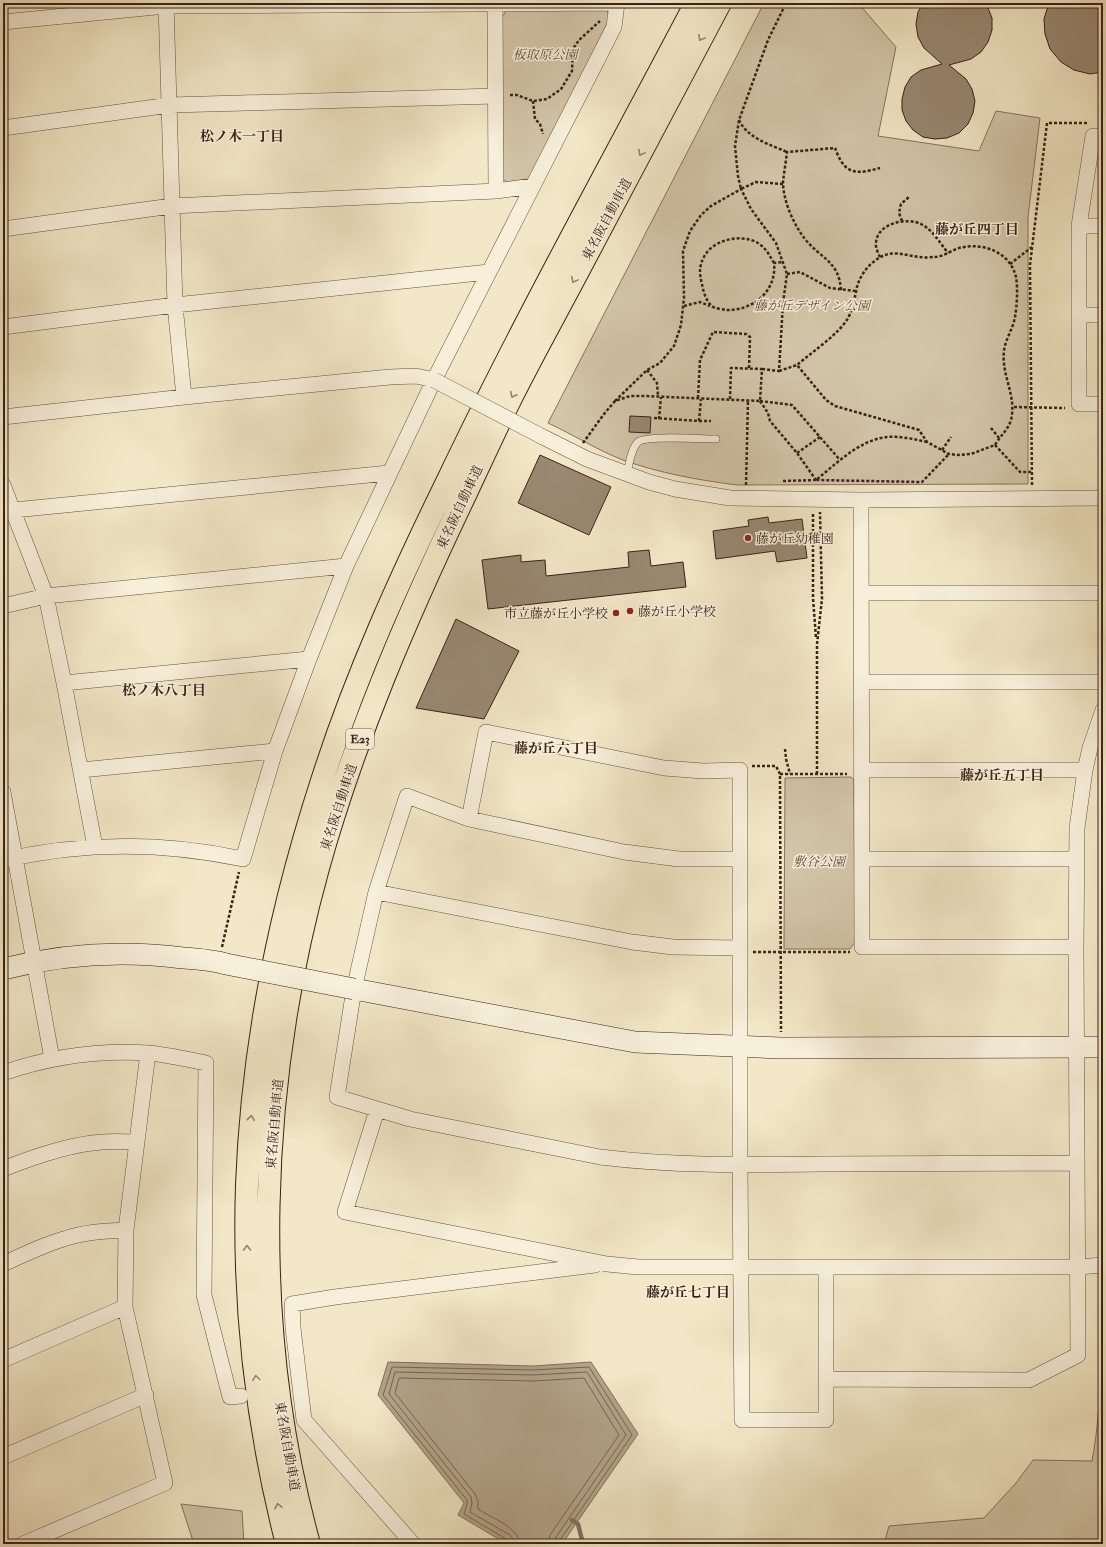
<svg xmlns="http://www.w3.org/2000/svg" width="1106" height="1547" font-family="'IM FELL Double Pica','Noto Serif JP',serif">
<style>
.green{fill:#d2c5a8;stroke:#857360}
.water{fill:#b3a48a;stroke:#82705c}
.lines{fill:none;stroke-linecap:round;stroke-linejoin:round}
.shore{stroke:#766250;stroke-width:1}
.stream{stroke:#82705c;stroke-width:4.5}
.building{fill:#998872;stroke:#382117}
.lane-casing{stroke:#665243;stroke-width:8}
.street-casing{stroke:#665243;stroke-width:16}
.secondary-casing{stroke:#382117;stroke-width:22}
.highway-casing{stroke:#382117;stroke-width:24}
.path{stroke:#382117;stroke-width:2.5;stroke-dasharray:3 2;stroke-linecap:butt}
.lane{stroke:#f7efda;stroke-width:7}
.street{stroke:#f7efda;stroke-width:15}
.secondary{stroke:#f7efda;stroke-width:21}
.highway{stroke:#f2e7c6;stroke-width:22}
.street-bridge-casing{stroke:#665243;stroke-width:16;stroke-linecap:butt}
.secondary-bridge-casing{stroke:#382117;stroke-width:22;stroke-linecap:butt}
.street-bridge{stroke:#f7efda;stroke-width:15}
.secondary-bridge{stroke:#f7efda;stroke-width:21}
.oneway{stroke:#95846e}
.poi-dot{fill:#8f2418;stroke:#f7efda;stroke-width:1.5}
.labels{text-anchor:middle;stroke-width:3;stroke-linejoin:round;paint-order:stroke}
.shield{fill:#f7efda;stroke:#715f52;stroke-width:1}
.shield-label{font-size:12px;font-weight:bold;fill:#382117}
.park-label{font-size:13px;font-style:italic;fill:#5e4a3b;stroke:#f7efda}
.street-label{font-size:13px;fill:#382117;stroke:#f7efda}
.poi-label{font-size:13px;fill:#382117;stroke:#f7efda;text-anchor:start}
.neighbourhood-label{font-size:14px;font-weight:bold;fill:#382117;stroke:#f7efda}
</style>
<rect width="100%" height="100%" fill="#f2e7c6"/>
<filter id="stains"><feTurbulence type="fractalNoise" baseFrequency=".005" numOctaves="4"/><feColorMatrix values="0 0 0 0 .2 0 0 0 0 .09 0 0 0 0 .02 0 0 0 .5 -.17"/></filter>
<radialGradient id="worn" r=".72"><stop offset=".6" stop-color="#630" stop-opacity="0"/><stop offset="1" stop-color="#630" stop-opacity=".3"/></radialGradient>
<path class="green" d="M764,3H854L859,4L896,47L878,136L979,151L996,111L1040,118L1028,217V484L737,485C698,480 659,473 623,460C599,451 572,434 548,423Z
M507,10H607L610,18L530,179L507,182L503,179L502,17Z
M851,777L854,780L855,942L850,949H784L785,778Z
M1103,1367V1544H884L889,1526L984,1518L1016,1483L1033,1460L1092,1461C1098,1430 1099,1399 1103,1367Z
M181,1504L242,1511L244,1544H194Z"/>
<path class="water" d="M388,1362L533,1366L591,1362L638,1434L562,1544H507L458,1515L464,1503L378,1395Z"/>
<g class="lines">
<path class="shore" d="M509,1544L506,1539L464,1514L467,1504V1500L383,1395L392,1367L533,1370L589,1367L632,1435L560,1540L559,1544
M514,1544L513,1539L510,1535L470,1512L472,1503L471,1497L389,1394L395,1372L533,1375L587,1372L626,1435L556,1537L554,1544
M520,1544C519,1527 491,1518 478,1509V1501L475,1494L395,1393L399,1378L533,1381L584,1378L619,1435L550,1535L548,1544"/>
<path class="stream" d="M572,1520L578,1524L583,1544
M773,1544H809"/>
</g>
<path class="building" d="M923,3H986L992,18V30L988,42L981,52L971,59L949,65L966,79L972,89L975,101L973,113L968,124L959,133L947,138L935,139L923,137L913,130L906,121L902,110V99L905,87L911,77L921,70L942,64L924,48L918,37L916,24L918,12Z
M1049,3H1103V72L1090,74L1074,70L1061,62L1050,49L1045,34L1044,19Z
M630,416L651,417L650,433L629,432Z
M540,455L611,487L589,535L518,503Z
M768,517L769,523L802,519L807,558L777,562L775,551L716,559L713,531L749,526L748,520Z
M649,550L651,566L683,562L686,587L488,609L482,560L521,555V562L545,560L546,576L629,567L628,552Z
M456,619L519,651L484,719L416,708Z"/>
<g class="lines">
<g class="lane-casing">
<path id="lane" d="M627,474C629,464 631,449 638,442C645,435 703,439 716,439"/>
</g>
<g class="street-casing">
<path id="street" d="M166,3L175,305L184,397
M495,4L496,191
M3,22L166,6L617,3
M3,128L170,105L496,96
M1103,137L1093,136L1079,226V404H1103
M1079,226H1103
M3,229L172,206L496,191L533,186
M1079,315H1103
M3,327L175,305L489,272
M3,417L184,397L390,377L416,376L434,380
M541,436L587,459L649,482L675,489L730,498L861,500L1103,498
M3,485L46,596L64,683L95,847
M861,500L862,947H1076
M14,510L389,473
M862,593H1103
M3,606L46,596L346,566
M861,682H1103
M64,683L309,659
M81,770L275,751
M862,770H1085
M3,792L52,1059
M469,819L486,732L664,768L703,771L740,770V1165L742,1420H826V1267
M740,859H679L624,852L469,819L407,796L376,892L354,989L337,1097L410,1119L600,1157C673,1166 747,1165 821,1164C906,1164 992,1163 1077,1163
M862,859H1077
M3,860C81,842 164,842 243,859L275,751L309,659L346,566L434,380L614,27L617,3
M376,892L632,942L673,947L740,948
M3,1073C49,1057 100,1050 149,1053C168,1055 187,1059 206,1063L204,1295L230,1397L241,1396
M377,1110L345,1212L607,1264L638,1267H1078L1103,1265
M3,1169C33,1157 70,1144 102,1142C114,1141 125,1142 137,1142
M3,1264C27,1253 52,1241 78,1235C94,1231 110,1231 126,1230
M3,1360L125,1307
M826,1379L1029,1380L1078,1355L1076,947L1077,828L1085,770L1090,748L1103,710
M3,1457L146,1395
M23,1544L165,1483L125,1307L126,1230L148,1053
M413,1544L304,1420L293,1328L292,1304L335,1297L595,1265"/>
</g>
<g class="secondary-casing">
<path id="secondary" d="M3,969C62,954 122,950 183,958C197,959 212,960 226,964
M354,989L635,1042L782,1048L1103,1047"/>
</g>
<g class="highway-casing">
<path id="highway" d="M287,1544C257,1427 243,1305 247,1185C252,1049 280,910 322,781C355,677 401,576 449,478C526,317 613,161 696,3
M309,1544C249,1327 258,1084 318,868C354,739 408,614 466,493C481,461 496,428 512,396C535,350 561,304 585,258C630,173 675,88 720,3"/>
</g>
<path class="path" d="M510,95H517L533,101L547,99L561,89L572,71L573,49L579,40L600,21
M533,101L535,119L540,124L543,134
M739,120C747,138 771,145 787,152
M783,184L756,182L741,189L738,176L735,146L739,120L768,40L786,3
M902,221L899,213L901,204L910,196
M880,257C878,253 875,247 876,242C878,223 907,217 921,224C933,230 940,243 948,253
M774,263C771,258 768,252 764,248C750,232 716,237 705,255C699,265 699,273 702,284C703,291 706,301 712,306C715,309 722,309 726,310C753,311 777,291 774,263L783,262
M1010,264L1032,247
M787,274L800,272L830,288L856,291
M841,290C839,261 821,259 805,239C794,225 783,201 783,182C784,172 786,162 787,152L835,148C837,153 840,161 844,165C853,176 868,171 880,168
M684,306L700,302L710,306
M647,370L657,383L658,396
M779,371L797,365L826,400L835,406L919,430L927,442L949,454L958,455L971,454L995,445C1000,436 1008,430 1011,420C1017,396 1001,375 1004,351C1005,340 1013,329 1015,317C1017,305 1018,289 1016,277C1011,254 986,243 964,247C954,248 946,256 935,257C931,257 925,258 920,257C906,256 893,249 879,258C867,265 858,278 856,292C854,301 853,309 848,318C839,334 812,352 797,365
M698,398L700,360L713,332L746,334L750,337L749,369
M615,401L647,370L660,363L674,346L681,325L684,298L683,251L690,231L701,215L711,206L741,189L751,209L776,243L787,274L783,303L779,371L762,369
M760,401L792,405L840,460
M760,401L768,413L770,421L797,453L816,480
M1014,407L1065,408
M654,418L699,421L701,399
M659,419L661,397
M699,421H711
M991,428L999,438
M927,442C914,439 900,436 887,437C859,440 836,464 816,480L922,482L949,454
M583,443L604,414L615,401L630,396H645L760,401L762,369L731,368L730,399
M995,445L1020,472H1033
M942,450L951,437
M797,453L820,437
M783,481L816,480
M746,485L748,400
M1032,485L1030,265L1047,123H1087
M813,514V598L816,638
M785,749L786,759L790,774
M752,766H776L780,774L781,1032
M780,774H847
M817,774V644L822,599L820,512
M222,947L239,872
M753,952H850"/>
<use href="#lane" class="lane"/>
<use href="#street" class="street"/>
<use href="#secondary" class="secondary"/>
<use href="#highway" class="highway"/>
<g class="street-bridge-casing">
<path id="street-bridge" d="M434,380L541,436"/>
</g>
<g class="secondary-bridge-casing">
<path id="secondary-bridge" d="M226,964L354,989"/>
</g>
<use href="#street-bridge" class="street-bridge"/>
<use href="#secondary-bridge" class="secondary-bridge"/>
</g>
<defs><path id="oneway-chevron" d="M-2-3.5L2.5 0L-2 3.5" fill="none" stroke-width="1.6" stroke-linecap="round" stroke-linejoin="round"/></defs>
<g class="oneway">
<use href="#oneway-chevron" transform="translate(701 38) rotate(118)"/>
<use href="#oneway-chevron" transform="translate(641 153) rotate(118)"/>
<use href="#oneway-chevron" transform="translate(574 280) rotate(118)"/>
<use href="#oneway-chevron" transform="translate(513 395) rotate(117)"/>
<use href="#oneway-chevron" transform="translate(251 1118) rotate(-84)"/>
<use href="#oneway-chevron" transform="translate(247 1248) rotate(-91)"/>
<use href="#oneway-chevron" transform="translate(256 1378) rotate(-98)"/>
<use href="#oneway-chevron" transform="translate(278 1506) rotate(-102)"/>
</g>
<g class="poi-dot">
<circle cx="748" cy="538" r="4"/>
<circle cx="630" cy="611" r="4"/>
<circle cx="616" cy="613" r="4"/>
</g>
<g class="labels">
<rect class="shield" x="346" y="729" width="28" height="20" rx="3"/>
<g class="shield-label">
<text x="360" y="743">E23</text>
</g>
<g class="park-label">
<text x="545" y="59">板取原公園</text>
<text x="812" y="310">藤が丘デザイン公園</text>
<text x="819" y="866">敷谷公園</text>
</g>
<g class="street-label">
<text transform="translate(606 219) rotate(-62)" y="5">東名阪自動車道</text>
<text transform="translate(459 507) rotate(-65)" y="5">東名阪自動車道</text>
<text transform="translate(338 807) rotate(-72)" y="5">東名阪自動車道</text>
<text transform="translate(274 1124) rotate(-85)" y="5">東名阪自動車道</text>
<text transform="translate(288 1446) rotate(80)" y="5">東名阪自動車道</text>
</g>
<g class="poi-label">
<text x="756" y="543">藤が丘幼稚園</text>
<text x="638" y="616">藤が丘小学校</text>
<text x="608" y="618" text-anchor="end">市立藤が丘小学校</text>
</g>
<g class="neighbourhood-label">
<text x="242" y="141">松ノ木一丁目</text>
<text x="977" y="234">藤が丘四丁目</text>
<text x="164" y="695">松ノ木八丁目</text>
<text x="556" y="753">藤が丘六丁目</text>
<text x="1002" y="780">藤が丘五丁目</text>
<text x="688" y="1297">藤が丘七丁目</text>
</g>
</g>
<rect width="1106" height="1547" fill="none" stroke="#f2e7c6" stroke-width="16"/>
<rect x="4" y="4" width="1098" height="1539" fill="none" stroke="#382117" stroke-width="2"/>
<rect x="8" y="8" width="1090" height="1531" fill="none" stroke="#382117"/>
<rect width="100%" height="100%" filter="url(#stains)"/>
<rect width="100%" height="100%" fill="url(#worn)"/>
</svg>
